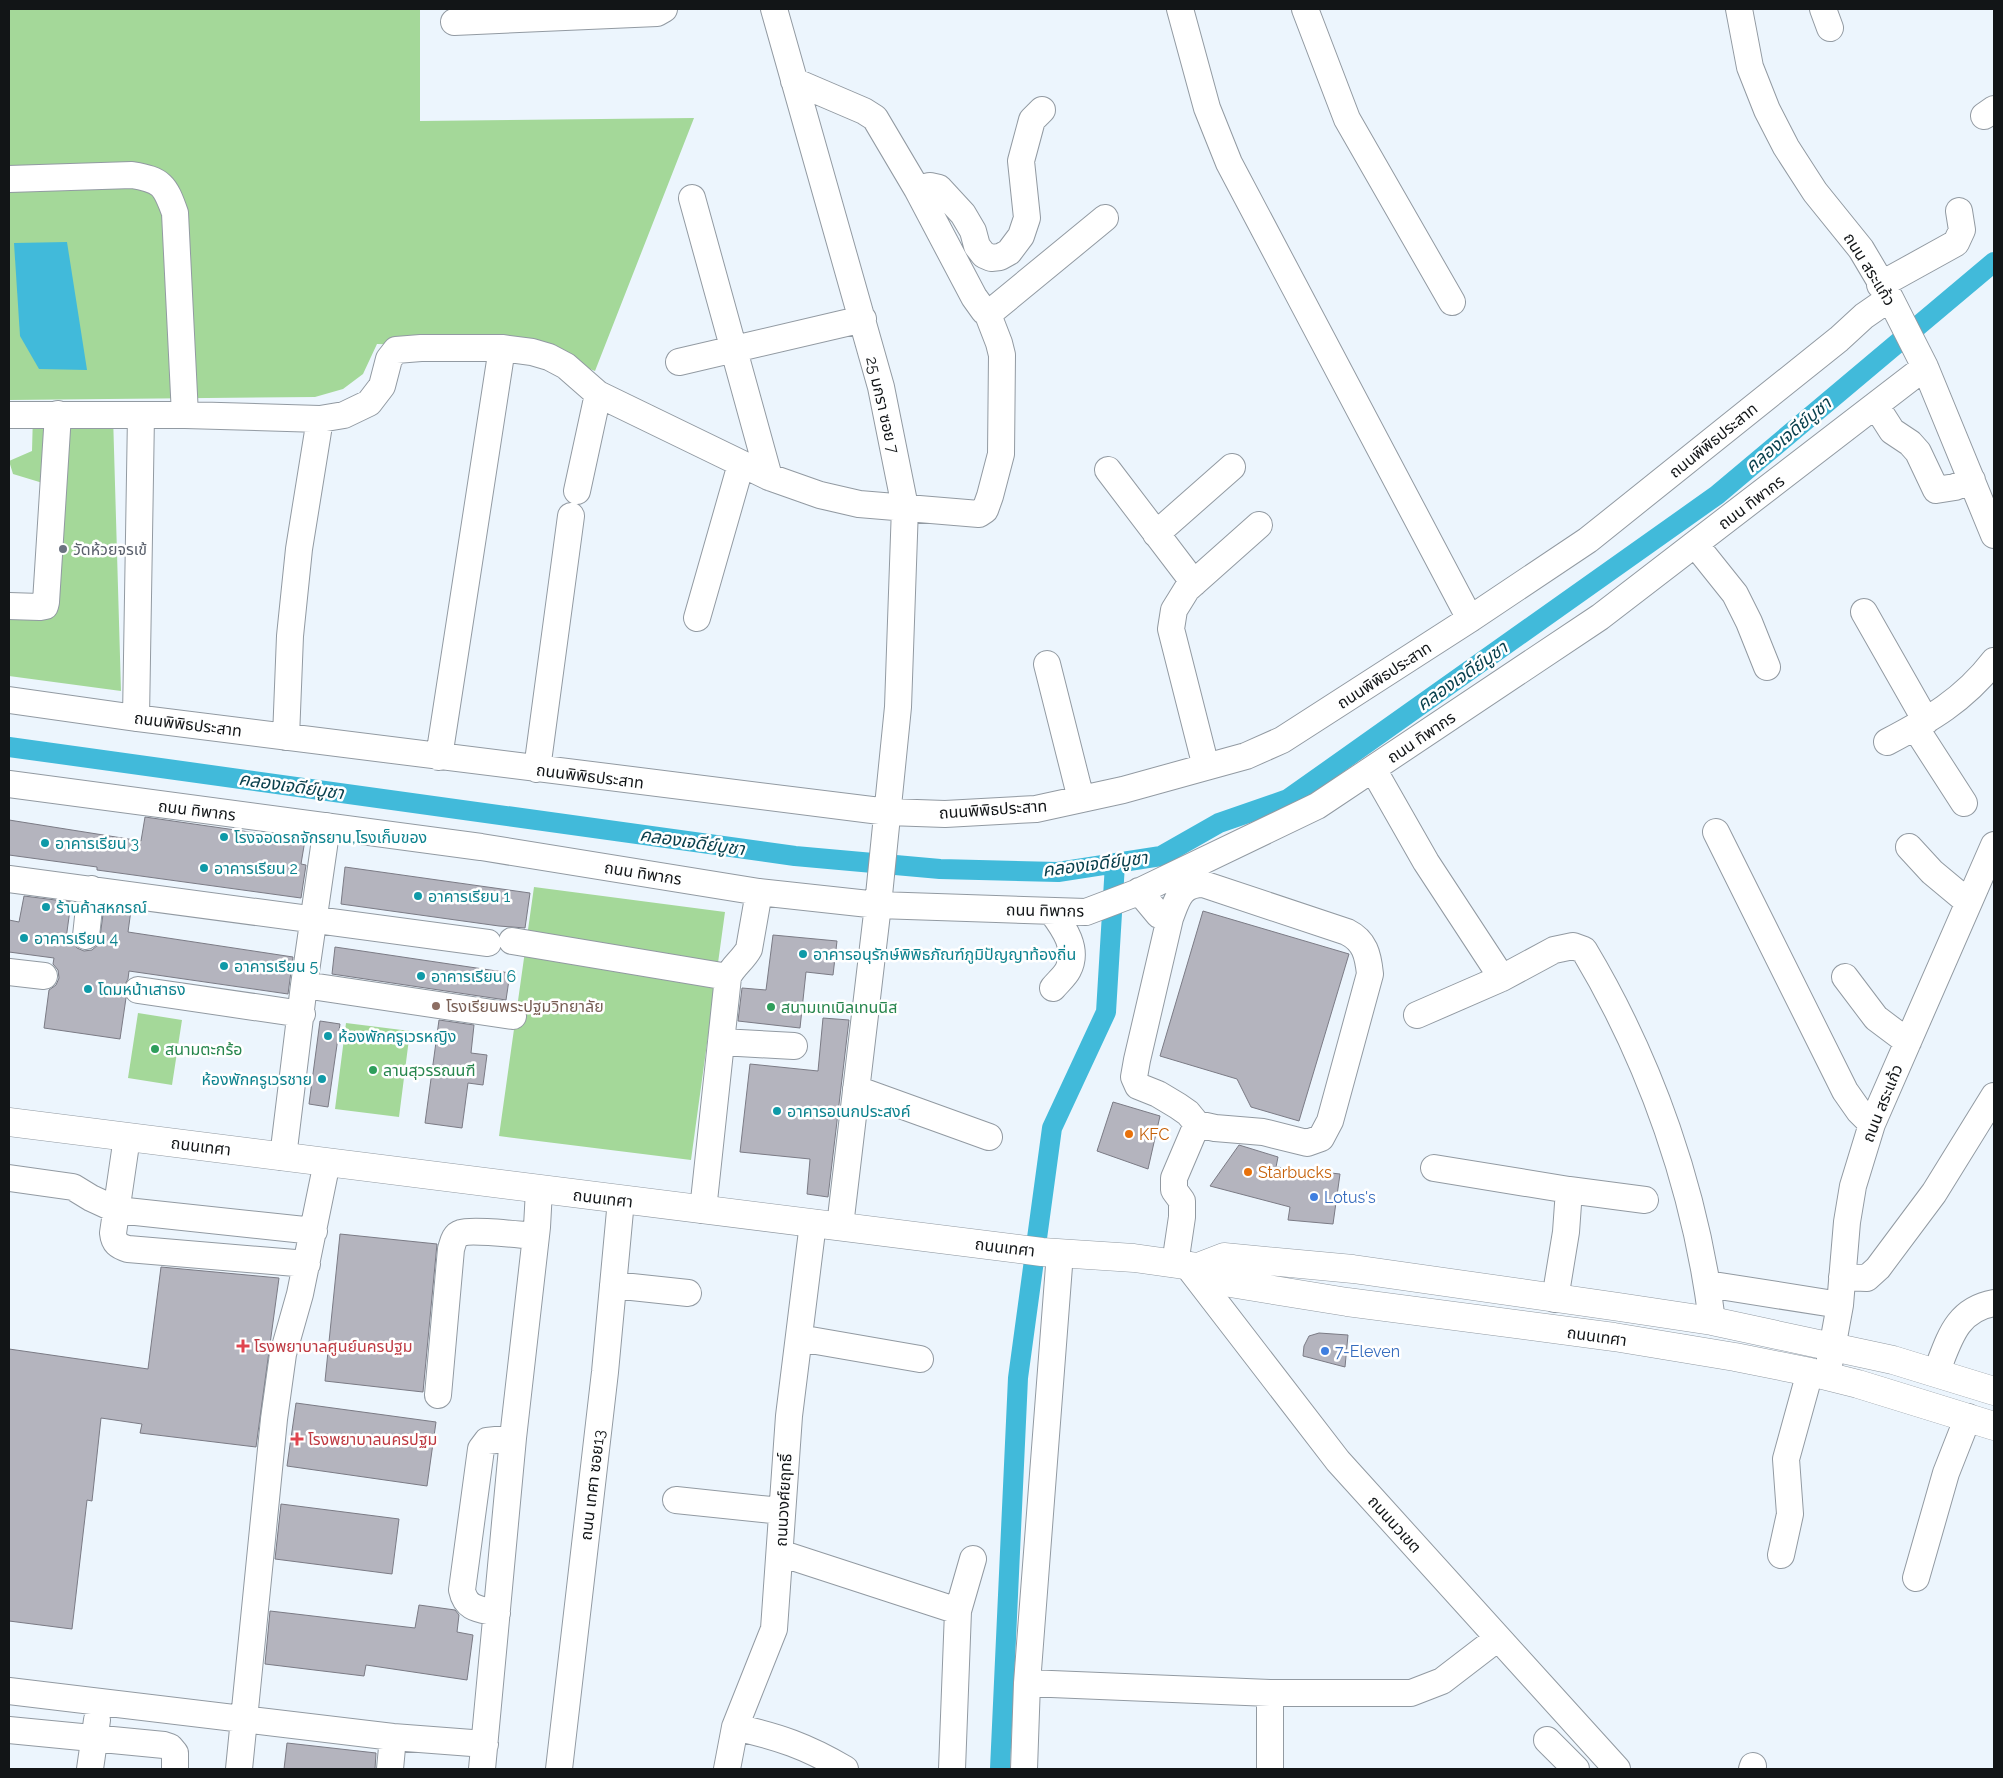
<svg xmlns="http://www.w3.org/2000/svg" width="2003" height="1778" font-family="Raleway,'Noto Sans Thai',sans-serif">
<style>
.green{fill:#a4d899}
.water{fill:#41bada}
.lines{fill:none;stroke-linecap:round;stroke-linejoin:round}
.canal{stroke:#41bada;stroke-width:20}
.building{fill:#b4b4be;stroke:#7b7b85}
.minor-casing{stroke:#929aa2;stroke-width:28}
.major-casing{stroke:#929aa2;stroke-width:29}
.minor{stroke:#fff;stroke-width:26}
.major{stroke:#fff;stroke-width:28}
.worship-dot{fill:#6b7280;stroke:#fff;stroke-width:2}
.culture-dot{fill:#0f9aa8;stroke:#fff;stroke-width:2}
.education-dot{fill:#8d6e63;stroke:#fff;stroke-width:2}
.leisure-dot{fill:#2e9e5b;stroke:#fff;stroke-width:2}
.food-dot{fill:#e8710a;stroke:#fff;stroke-width:2}
.shop-dot{fill:#3f7fe0;stroke:#fff;stroke-width:2}
.health-dot{fill:#e0444e;stroke:#fff;stroke-width:2}
.labels{text-anchor:middle;stroke-width:5;stroke-linejoin:round;paint-order:stroke}
.street-label{font-size:16px;fill:#121517;stroke:#fff}
.worship-label{font-size:16px;fill:#5b616d;stroke:#fff;text-anchor:start}
.culture-label{font-size:16px;fill:#0d838f;stroke:#fff;text-anchor:start}
.education-label{font-size:16px;fill:#785e54;stroke:#fff;text-anchor:start}
.leisure-label{font-size:16px;fill:#27864d;stroke:#fff;text-anchor:start}
.food-label{font-size:16px;fill:#c56008;stroke:#fff;text-anchor:start}
.shop-label{font-size:16px;fill:#366cbe;stroke:#fff;text-anchor:start}
.health-label{font-size:16px;fill:#be3a42;stroke:#fff;text-anchor:start}
.water-label{font-size:18px;font-style:italic;fill:#09404d;stroke:#fff}
</style>
<rect width="100%" height="100%" fill="#ecf5fd"/>
<path class="green" d="M9,9H420V121L694,118L595,371L557,356L517,348L377,344L363,374L343,389L315,397L9,400Z
M33,414L113,415L121,691L9,676V601H41L46,484L13,474L9,461L32,451Z
M534,887L725,912L691,1160L499,1136Z
M138,1013L182,1020L172,1085L128,1078Z
M346,1023L410,1031L399,1117L335,1109Z"/>
<path class="water" d="M67,242L87,370L39,369L20,336L14,243Z"/>
<g class="lines">
<path class="canal" d="M9,747L795,856L940,869L1058,872L1161,856L1219,823L1288,799L1717,495L1994,262
M1000,1769L1018,1378L1052,1128L1106,1012L1115,864"/>
</g>
<path class="building" d="M145,817L305,840L301,864L306,865L301,898L97,870V867L9,855V820L141,841Z
M345,867L530,893L525,928L499,926L341,904Z
M24,896L71,902L66,939L72,940L77,948L84,951L92,950L99,944L104,907L131,910L128,932L293,957L288,994L129,971L128,979L123,988L126,998L120,1039L44,1028L49,990L56,985L59,978L58,970L53,964L54,958L9,952V920L19,922Z
M1203,911L1349,954L1299,1121L1251,1107L1237,1079L1160,1056Z
M773,935L837,941L833,975L806,972L800,1028L738,1021L742,988L766,990Z
M335,947L510,973L506,1000L332,974Z
M823,1018L849,1020L828,1197L807,1194L810,1159L740,1152L750,1064L818,1071Z
M439,1020L474,1025L471,1053L487,1055L483,1085L468,1083L462,1128L425,1123Z
M320,1021L340,1024L328,1107L309,1104Z
M1113,1102L1160,1116L1148,1169L1097,1151Z
M1239,1145L1278,1157L1276,1167L1340,1174L1333,1224L1288,1220L1290,1207L1210,1186Z
M340,1234L437,1244L423,1392L325,1381Z
M161,1267L279,1278L256,1447L140,1433L142,1424L101,1418L92,1501L87,1500L72,1629L9,1621V1349L148,1369Z
M1319,1333L1348,1335L1345,1367L1303,1356L1304,1346L1309,1336Z
M296,1403L436,1422L427,1486L287,1466Z
M281,1504L399,1519L392,1574L275,1559Z
M419,1605L455,1610L459,1615L457,1632L473,1635L467,1680L366,1665L364,1676L265,1664L270,1611L415,1628Z
M287,1743L376,1753L375,1769H284Z"/>
<g class="lines">
<g class="minor-casing">
<path id="minor" d="M774,9L881,387L905,507L898,707L878,905L840,1226
M1180,9L1207,108L1229,163L1470,619
M1305,9L1347,119L1452,302
M1739,9L1750,67L1767,110L1786,147L1815,192L1861,249L1890,298L1925,367L1994,535
M1823,9L1830,28
M454,22L657,13L664,9
M794,81L864,111L875,118L917,189L974,297L984,311H992L998,306L1105,218
M1984,116L1994,109
M9,179L132,175C162,180 165,185 175,213L185,415
M917,189L930,186L939,188L963,214L973,231L977,246L984,255L991,258L1000,257L1009,252L1021,236L1027,218L1021,161L1032,120L1042,110
M692,198L769,477
M1880,285L1956,243L1962,230L1959,211
M679,362L863,319
M1876,406L1892,431L1910,443L1918,452L1936,490L1955,487L1972,480
M9,415H185L320,419L344,415L369,403L382,386L389,359L396,350L421,348H502L532,352L549,357L566,366L598,394L769,477L820,495L859,504L979,514L985,510L990,496L1001,454L1002,355L999,343L987,312
M1108,470L1194,583
M577,491L598,394
M1156,534L1232,467
M1695,544L1735,594L1749,622L1767,667
M9,606L40,607L45,606L46,602L58,414
M1864,612L1926,721
M697,618L741,464
M1047,664L1081,799
M9,700L136,718L888,812L945,814L1036,809L1123,790L1206,767L1246,756L1282,740L1470,619L1588,540L1839,339L1864,316L1890,298
M136,718L141,415
M1915,727L1964,803
M286,737L290,636L299,549L320,419
M1887,742C1929,720 1964,700 1994,661
M439,757L502,348
M1206,767L1171,629L1174,610L1187,589L1259,525
M537,769L571,516
M1373,769L1426,862L1502,978
M9,784L481,847L759,892L878,905L1086,912L1136,893L1317,806L1600,617L1925,367
M1716,832L1845,1091L1859,1111L1872,1124
M1909,847L1932,872L1968,902
M9,879L488,943
M1139,891L1159,915L1170,918L1137,1060L1134,1077L1138,1086L1158,1094L1178,1106L1188,1113L1197,1124L1215,1128L1263,1132L1307,1143L1321,1138L1330,1121L1370,974C1368,955 1365,941 1347,932L1203,884C1180,884 1177,900 1170,918
M1052,912C1064,928 1079,949 1068,970C1065,976 1058,982 1053,988
M86,936L91,889
M512,941L728,977
M9,972L44,976
M1845,977L1876,1018L1908,1042
M304,985L513,1016
M138,990L302,1014
M1417,1015L1502,978L1554,950L1573,946L1584,950C1651,1062 1696,1191 1712,1321
M721,1042L794,1046
M856,1089L989,1137
M127,1137L113,1233C114,1243 118,1246 128,1249L307,1264
M283,1157L304,985L327,826
M1434,1168L1569,1190L1566,1232L1555,1299
M9,1178L73,1187L91,1198L117,1210L314,1231
M1569,1190L1645,1200
M703,1210L728,977C733,966 743,960 749,949L759,892
M1175,1264L1182,1217V1201L1174,1190V1178L1197,1124
M1187,1265L1338,1461L1617,1769
M1842,1277L1867,1278L1878,1268L1934,1193L1994,1096
M1707,1284L1840,1305
M613,1285L688,1293
M799,1338L920,1359
M1936,1373C1949,1341 1955,1310 1994,1303
M1827,1376L1840,1305L1847,1222L1853,1186L1872,1124L1994,845
M438,1395L451,1249C453,1243 454,1235 461,1233C472,1229 521,1235 536,1236
M676,1500L781,1511
M780,1553L958,1611
M1781,1555L1790,1514L1786,1459L1810,1372
M1916,1578L1946,1473L1968,1417
M497,1613C480,1609 466,1610 462,1590L481,1449L487,1441L513,1438
M1027,1683L1270,1693H1411L1442,1681L1498,1638
M9,1691L393,1737L485,1744
M735,1727C779,1737 806,1746 845,1769
M9,1730L164,1745L170,1747L175,1753V1769
M1547,1740L1576,1769
M90,1769L97,1720
M239,1769L274,1419L283,1354L300,1294L327,1162
M390,1769L393,1737
M482,1769L513,1438L537,1227L539,1190
M559,1769L605,1372L621,1200
M727,1769L735,1727L774,1629L789,1416L813,1223
M952,1769L958,1611L973,1559
M1024,1769L1027,1683L1060,1253
M1270,1769V1693
M1752,1769L1753,1766"/>
</g>
<g class="major-casing">
<path id="major" d="M9,1122L1042,1252L1134,1258L1198,1267L1224,1257L1353,1269L1619,1307L1712,1321L1893,1360L1994,1391
M1198,1267L1218,1281L1347,1302L1614,1337L1735,1357L1810,1372L1858,1384L1994,1426"/>
</g>
<use href="#minor" class="minor"/>
<use href="#major" class="major"/>
</g>
<circle class="worship-dot" cx="63" cy="549" r="5"/>
<g class="culture-dot">
<circle cx="224" cy="837" r="5"/>
<circle cx="45" cy="843" r="5"/>
<circle cx="204" cy="868" r="5"/>
<circle cx="418" cy="896" r="5"/>
<circle cx="46" cy="907" r="5"/>
<circle cx="24" cy="938" r="5"/>
<circle cx="803" cy="954" r="5"/>
<circle cx="224" cy="966" r="5"/>
<circle cx="421" cy="976" r="5"/>
<circle cx="88" cy="989" r="5"/>
<circle cx="328" cy="1036" r="5"/>
<circle cx="322" cy="1079" r="5"/>
<circle cx="777" cy="1111" r="5"/>
</g>
<circle class="education-dot" cx="436" cy="1006" r="5"/>
<g class="leisure-dot">
<circle cx="771" cy="1007" r="5"/>
<circle cx="155" cy="1049" r="5"/>
<circle cx="373" cy="1070" r="5"/>
</g>
<g class="food-dot">
<circle cx="1129" cy="1134" r="5"/>
<circle cx="1248" cy="1172" r="5"/>
</g>
<g class="shop-dot">
<circle cx="1314" cy="1197" r="5"/>
<circle cx="1325" cy="1351" r="5"/>
</g>
<g class="health-dot">
<path d="M240.5 1338.5h5v5h5v5h-5v5h-5v-5h-5v-5h5z"/>
<path d="M294.5 1431.5h5v5h5v5h-5v5h-5v-5h-5v-5h5z"/>
</g>
<g class="labels">
<g class="street-label">
<text transform="translate(1870 269) rotate(58)" y="6">ถนน สระแก้ว</text>
<text transform="translate(883 405) rotate(77)" y="6">25 มกรา ซอย 7</text>
<text transform="translate(1713 440) rotate(-39)" y="6">ถนนพิพิธประสาท</text>
<text transform="translate(1751 502) rotate(-37)" y="6">ถนน ทิพากร</text>
<text transform="translate(1384 675) rotate(-33)" y="6">ถนนพิพิธประสาท</text>
<text transform="translate(188 724) rotate(7)" y="6">ถนนพิพิธประสาท</text>
<text transform="translate(1421 737) rotate(-34)" y="6">ถนน ทิพากร</text>
<text transform="translate(590 776) rotate(7)" y="6">ถนนพิพิธประสาท</text>
<text transform="translate(993 809) rotate(-4)" y="6">ถนนพิพิธประสาท</text>
<text transform="translate(197 810) rotate(7)" y="6">ถนน ทิพากร</text>
<text transform="translate(643 873) rotate(9)" y="6">ถนน ทิพากร</text>
<text transform="translate(1045 910) rotate(1)" y="6">ถนน ทิพากร</text>
<text transform="translate(1882 1103) rotate(-68)" y="6">ถนน สระแก้ว</text>
<text transform="translate(201 1146) rotate(7)" y="6">ถนนเทศา</text>
<text transform="translate(603 1198) rotate(7)" y="6">ถนนเทศา</text>
<text transform="translate(1005 1247) rotate(7)" y="6">ถนนเทศา</text>
<text transform="translate(1597 1336) rotate(8)" y="6">ถนนเทศา</text>
<text transform="translate(592 1485) rotate(-83)" y="6">ถนน เทศา ซอย13</text>
<text transform="translate(783 1500) rotate(-87)" y="6">ถนนวงศ์ยฤทธิ์</text>
<text transform="translate(1395 1524) rotate(48)" y="6">ถนนนวเขต</text>
</g>
<g class="worship-label">
<text x="73" y="555">วัดห้วยจรเข้</text>
</g>
<g class="culture-label">
<text x="234" y="843">โรงจอดรถจักรยาน,โรงเก็บของ</text>
<text x="55" y="849">อาคารเรียน 3</text>
<text x="214" y="874">อาคารเรียน 2</text>
<text x="428" y="902">อาคารเรียน 1</text>
<text x="56" y="913">ร้านค้าสหกรณ์</text>
<text x="34" y="944">อาคารเรียน 4</text>
<text x="813" y="960">อาคารอนุรักษ์พิพิธภัณฑ์ภูมิปัญญาท้องถิ่น</text>
<text x="234" y="972">อาคารเรียน 5</text>
<text x="431" y="982">อาคารเรียน 6</text>
<text x="98" y="995">โดมหน้าเสาธง</text>
<text x="338" y="1042">ห้องพักครูเวรหญิง</text>
<text x="312" y="1085" text-anchor="end">ห้องพักครูเวรชาย</text>
<text x="787" y="1117">อาคารอเนกประสงค์</text>
</g>
<g class="education-label">
<text x="446" y="1012">โรงเรียนพระปฐมวิทยาลัย</text>
</g>
<g class="leisure-label">
<text x="781" y="1013">สนามเทเบิลเทนนิส</text>
<text x="165" y="1055">สนามตะกร้อ</text>
<text x="383" y="1076">ลานสุวรรณนฑี</text>
</g>
<g class="food-label">
<text x="1139" y="1140">KFC</text>
<text x="1258" y="1178">Starbucks</text>
</g>
<g class="shop-label">
<text x="1324" y="1203">Lotus's</text>
<text x="1335" y="1357">7-Eleven</text>
</g>
<g class="health-label">
<text x="254" y="1352">โรงพยาบาลศูนย์นครปฐม</text>
<text x="308" y="1445">โรงพยาบาลนครปฐม</text>
</g>
<g class="water-label">
<text transform="translate(1788 435) rotate(-40)" y="6">คลองเจดีย์บูชา</text>
<text transform="translate(1462 676) rotate(-35)" y="6">คลองเจดีย์บูชา</text>
<text transform="translate(291 786) rotate(8)" y="6">คลองเจดีย์บูชา</text>
<text transform="translate(692 842) rotate(8)" y="6">คลองเจดีย์บูชา</text>
<text transform="translate(1095 864) rotate(-7)" y="6">คลองเจดีย์บูชา</text>
</g>
</g>
<rect width="2003" height="1778" fill="none" stroke="#121517" stroke-width="20"/>
</svg>
